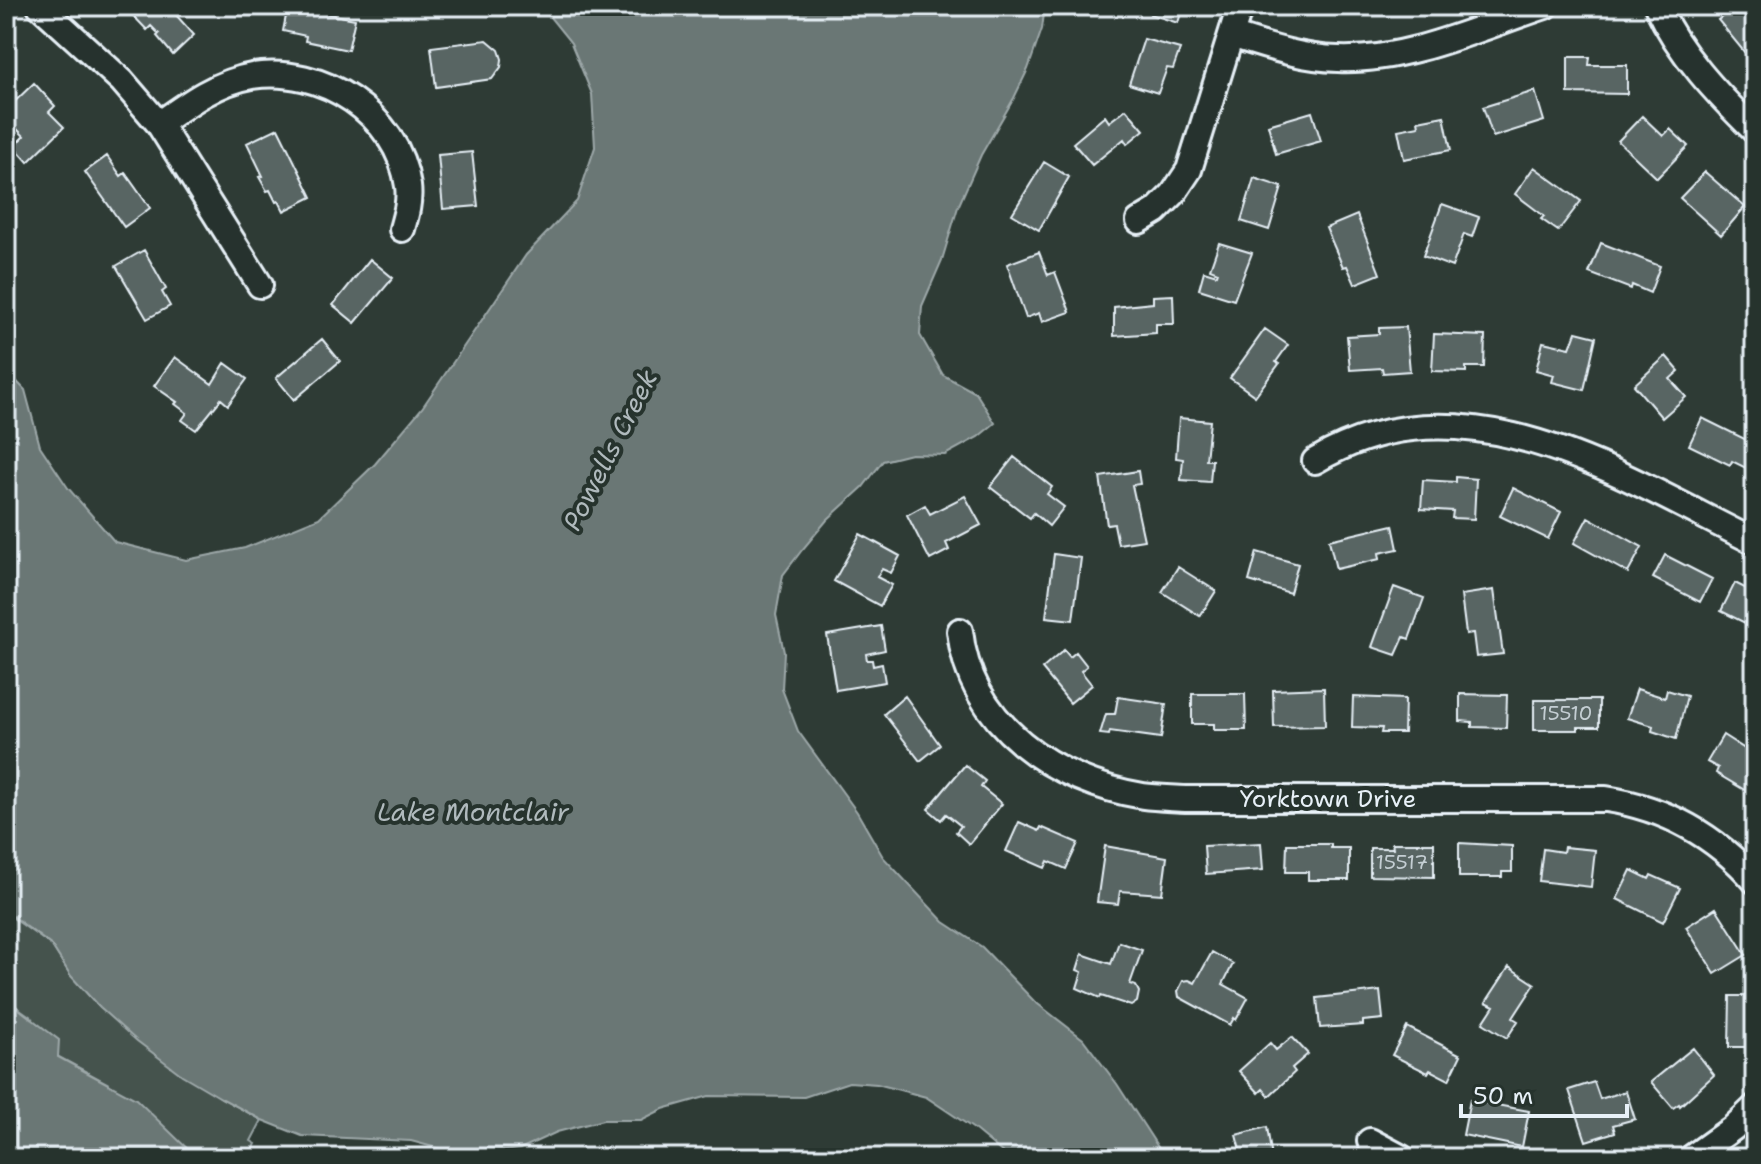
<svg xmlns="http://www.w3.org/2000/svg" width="1761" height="1164" font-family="'Shantell Sans',sans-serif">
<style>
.green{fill:#45524e;stroke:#96a2a3;stroke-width:2}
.water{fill:#6b7775;stroke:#9da8a9;stroke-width:2}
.building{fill:#596563;stroke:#e8f1f8;stroke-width:2}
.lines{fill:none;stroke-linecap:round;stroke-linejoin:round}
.minor-casing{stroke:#e8f1f8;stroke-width:30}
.minor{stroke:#26332d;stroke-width:24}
.labels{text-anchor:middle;stroke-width:8;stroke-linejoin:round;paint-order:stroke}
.number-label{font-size:20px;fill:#c4ced3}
.street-label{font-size:24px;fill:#e8f1f8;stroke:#26332d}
.water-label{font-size:26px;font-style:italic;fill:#b0babd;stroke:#26332d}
</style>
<rect width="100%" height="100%" fill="#2e3b35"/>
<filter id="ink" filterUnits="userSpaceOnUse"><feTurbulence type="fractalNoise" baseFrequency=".0125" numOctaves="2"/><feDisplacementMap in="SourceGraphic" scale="16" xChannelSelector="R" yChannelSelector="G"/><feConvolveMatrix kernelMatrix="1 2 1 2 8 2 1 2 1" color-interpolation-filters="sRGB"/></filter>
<g filter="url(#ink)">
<path class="green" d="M6,913L52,946L71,976L100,1008L221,1098L262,1120L251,1141L256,1144L249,1158H197L109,1084L57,1056L31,1017L6,999Z"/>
<path class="water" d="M541,6H1045L1042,29L1028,69L1014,98L981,155L958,207L942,260L922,306L920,335L943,375L976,393L995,423L978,437L945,455L911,454L883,461L863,487L827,520L802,550L783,575L776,615L784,652L782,689L798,731L857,812L883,857L944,922L982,947L1034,1001L1083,1039L1117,1084L1165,1158H1009L974,1129L926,1097L877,1084L849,1082L804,1097L709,1096L663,1109L641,1120H603L557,1132L520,1149L487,1153H455L411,1141L302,1136L262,1120L221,1098L182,1075L137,1041L100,1008L71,976L52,946L6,911V370L25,390L40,446L68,488L115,542L186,560L245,548L319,518L375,464L422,408L526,255L577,201L595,147L592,94L571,43Z
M6,999L59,1040L58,1057L136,1099L197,1158H6Z"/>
<path class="building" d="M124,6H168L194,35L173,55L157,36L159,34L151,26L147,30Z
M288,6L355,19L348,50L305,41L306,36L283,31Z
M1152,6H1183L1178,23L1150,14Z
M1327,6H1347L1340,16Z
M1736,6H1755L1754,64L1718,20Z
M1144,39L1180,49L1173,69L1167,68L1158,93L1129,84Z
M487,40L499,50L502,59L501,67L492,79L436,87L431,47Z
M1568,57H1590L1589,65H1627V94L1568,93Z
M34,83L55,106L49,112L64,127L28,162L14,146L24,136L6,118V110Z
M1535,91L1544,121L1493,137L1483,107Z
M1126,109L1144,130L1127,144L1124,139L1092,165L1073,143L1105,116L1109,122Z
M1312,112L1321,141L1276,154L1268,125Z
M1444,116L1451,150L1404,159L1398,130L1419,126L1418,121Z
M1642,116L1663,136L1670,129L1688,146L1657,178L1618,141Z
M278,128L312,197L284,211L279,201L276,202L270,190L267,191L259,177L263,176L247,143Z
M472,152L478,206L443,209L438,155Z
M107,156L121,176L125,173L150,208L124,227L85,172Z
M1044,162L1069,177L1039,230L1012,214Z
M1534,167L1581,201L1558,231L1541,219L1544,216L1515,194Z
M1705,172L1745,207L1721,235L1680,198Z
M1254,178L1282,187L1269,230L1241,221Z
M1442,204L1479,217L1472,237L1464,234L1452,267L1423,256Z
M1357,215L1380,274L1355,284L1347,266L1343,267L1326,228Z
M1755,239V255L1747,249Z
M1219,243L1252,253L1234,300L1199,289L1204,271L1217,275L1218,272L1210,269Z
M1601,243L1660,266L1650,293L1632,285L1631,289L1589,273Z
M144,250L166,289L162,292L170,306L147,319L116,266Z
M1039,252L1048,275L1055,272L1070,312L1042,322L1039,313L1026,318L1007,264Z
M370,259L393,278L355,323L333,305Z
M1173,295L1174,324H1156V333L1114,336V307L1153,303V296Z
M1406,327L1410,371L1383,373L1382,368L1350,370L1347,336L1379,334V328Z
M1265,329L1288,345L1276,362L1279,364L1255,396L1230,378Z
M1576,332L1596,337L1584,390L1552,382L1554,375L1536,370L1543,342L1570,348Z
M1434,334L1485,336L1484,367H1466V372L1432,371Z
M322,339L340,361L294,400L276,378Z
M1666,356L1679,371L1670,379L1686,397L1662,418L1634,385Z
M175,357L212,384L225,363L247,379L228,405L221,399L196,430L182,420L187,413L175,404L177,402L154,386Z
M1179,418L1210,421L1206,460H1212L1210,482L1181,480L1183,459L1176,458Z
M1702,418L1755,444V459L1750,470L1732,461L1730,465L1689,445Z
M1014,457L1052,487L1047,494L1064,507L1049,526L1034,513L1030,518L990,487Z
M1138,471L1140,484L1132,485L1144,540L1118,544L1114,524L1107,525L1100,477Z
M1456,477L1476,479L1474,519L1452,518L1453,511L1421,509L1423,480L1456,482Z
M1513,488L1561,512L1548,539L1500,516Z
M965,496L981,525L946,543L949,550L930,560L907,515L925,505L930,514Z
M1588,517L1642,547L1628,573L1574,543Z
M1393,525L1398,549L1379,553L1380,559L1336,569L1329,540Z
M860,534L900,556L891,573L882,569L877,577L892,585L880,606L834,581Z
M1257,552L1298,564L1290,593L1249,581Z
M1054,554L1081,558L1073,620L1046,617Z
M1665,555L1712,579L1700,602L1653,578Z
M1178,567L1216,591L1200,616L1162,592Z
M1735,583L1755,593V628L1721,611Z
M1394,587L1424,598L1409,639L1404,637L1396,655L1372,647Z
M1494,590L1503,654L1476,657L1473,633L1466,634L1461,595Z
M881,626L885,650L866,654L867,660H872L873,666L882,664L885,682L836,690L827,635Z
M1064,650L1070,657L1076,652L1087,666L1081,671L1092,685L1070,703L1042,669Z
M1324,688L1325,726L1274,727L1273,690Z
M1637,689L1665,698L1667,690L1687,696L1676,739L1652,731L1653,726L1627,718Z
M1192,694H1245L1246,730H1214V724H1192Z
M1460,694L1507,695L1506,728L1472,727V722L1460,721Z
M905,696L940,745L920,761L884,714Z
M1118,697L1166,704L1161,738L1110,731L1109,735L1100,734L1106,714H1115Z
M1353,697L1405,699L1404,733H1381L1382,728L1352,727Z
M1534,700H1599V727H1578V730H1534Z
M1723,735L1745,749L1752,738L1755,740V779L1748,792L1716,773L1718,768L1707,762Z
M965,765L985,781L981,787L1002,804L969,844L956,832L961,826L946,814L941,820L928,809Z
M1019,822L1039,831L1041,827L1078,843L1066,869L1048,861L1045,868L1006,851Z
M1261,843L1263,870L1206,874L1204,846Z
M1392,843H1434V877L1370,876V848H1393Z
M1459,843L1512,846V872H1502V877H1459Z
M1287,844H1331V848H1349V880H1308V872H1286Z
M1105,846L1167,857L1162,894L1120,891L1118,904L1097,902Z
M1564,847L1595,850L1591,887L1539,881L1543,849L1563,852Z
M1631,870L1649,879L1651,875L1680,888L1663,922L1617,899Z
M1716,908L1746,955L1715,974L1686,927Z
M1119,942L1142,950L1130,984L1136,986L1139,992L1137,1002L1131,1006L1101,996L1100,998L1077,988L1082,972L1077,970L1082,954L1111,964Z
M1212,952L1233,964L1223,984L1248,998L1236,1020L1234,1018L1230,1025L1179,997L1178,991L1183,981L1189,980L1195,983Z
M1509,967L1535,984L1513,1018L1518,1021L1507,1038L1483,1023L1494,1006L1486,1002Z
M1380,991L1383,1019L1363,1021V1025L1320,1028L1317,998Z
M1730,996H1755V1047H1729Z
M1407,1027L1461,1055L1449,1080L1430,1070L1428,1073L1392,1055Z
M1292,1037L1308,1054L1292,1068L1295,1072L1269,1096L1263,1089L1259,1093L1239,1071L1270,1043L1276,1050Z
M1693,1048L1714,1075L1680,1106L1679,1104L1673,1108L1651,1082Z
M1594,1082L1600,1099L1626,1091L1635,1119L1613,1125L1615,1132L1586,1141L1569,1090Z
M1470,1100L1529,1111L1522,1147L1463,1135Z
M1267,1127L1272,1158H1242L1236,1135Z
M826,1148L827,1158H767L766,1153Z"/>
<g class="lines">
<g class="minor-casing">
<path id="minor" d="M40,6L122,81L159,124L260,285
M1657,6C1679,54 1718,95 1755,131
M1231,35C1266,46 1301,58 1338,59C1406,62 1481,27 1545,6
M159,124C187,104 217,82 252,76C321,65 398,114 408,186C410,201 406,215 402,229
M1139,221L1156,211L1173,194L1189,170L1240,6
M1315,461C1463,372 1621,476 1755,542
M960,631C970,725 1055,782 1143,796C1157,798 1172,798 1186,799H1606C1665,808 1716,836 1755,881
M1370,1141L1402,1158
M1691,1158L1733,1128L1755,1107"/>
</g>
<use href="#minor" class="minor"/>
</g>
</g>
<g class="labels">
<g class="number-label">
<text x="1566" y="720">15510</text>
<text x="1402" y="869">15517</text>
</g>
<g class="street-label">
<text x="1328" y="807">Yorktown Drive</text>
</g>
<g class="water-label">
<text transform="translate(610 450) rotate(-63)" y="9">Powells Creek</text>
<text x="473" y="821">Lake Montclair</text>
</g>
</g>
<rect width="1761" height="1164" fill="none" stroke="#26332d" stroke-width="32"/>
<rect x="16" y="16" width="1729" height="1132" fill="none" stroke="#e8f1f8" stroke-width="3" filter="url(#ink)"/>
<path d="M1461 1104v12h166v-12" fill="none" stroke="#e8f1f8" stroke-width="4"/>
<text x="1473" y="1104" font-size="24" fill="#e8f1f8" stroke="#26332d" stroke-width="6" paint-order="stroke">50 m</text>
</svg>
